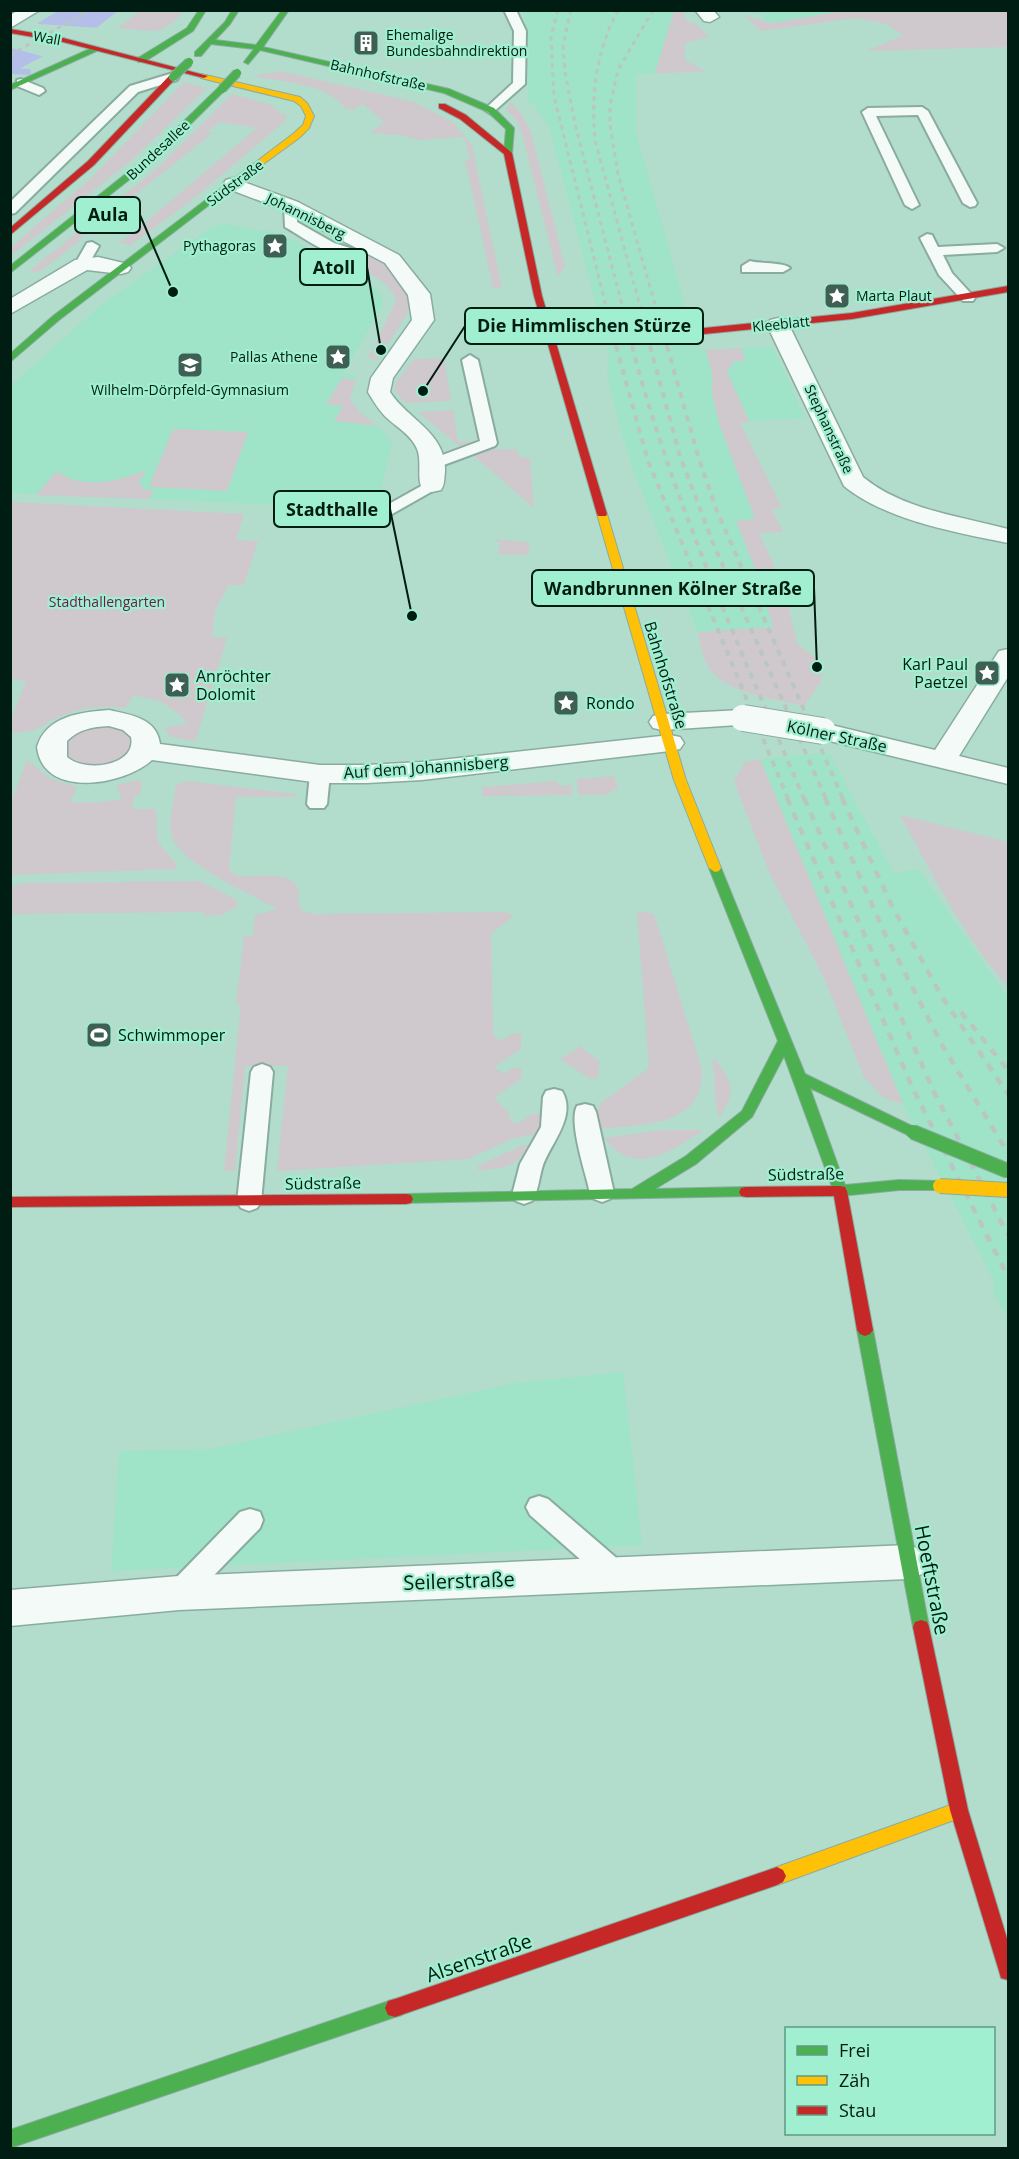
<svg xmlns="http://www.w3.org/2000/svg" width="1019" height="2159" font-family="'Open Sans',sans-serif">
<style>
.built{fill:#9fe3c9}
.green{fill:#cfc8cd}
.water{fill:#b4bee8}
.pier{fill:#b2ddcc}
.lines{fill:none;stroke-linecap:round;stroke-linejoin:round}
.stream{stroke:#b4bee8;stroke-width:6}
.lane-casing{stroke:#8aac9f;stroke-width:4}
.street-casing{stroke:#8aac9f;stroke-width:3}
.fast-casing{stroke:#8aac9f;stroke-width:2}
.slow-casing{stroke:#8aac9f;stroke-width:2}
.jam-casing{stroke:#8aac9f;stroke-width:2}
.lane{fill:#f3faf7;fill-rule:evenodd}
.street{fill:#f3faf7;fill-rule:evenodd}
.fast{fill:#4caf50;fill-rule:evenodd}
.slow{fill:#ffc107;fill-rule:evenodd}
.jam{fill:#c62828;fill-rule:evenodd}
.rail-far2{stroke:#bac6c1;stroke-width:3;stroke-dasharray:4.5 4.5;stroke-linecap:butt}
.rail-far1{stroke:#bac6c1;stroke-width:4;stroke-dasharray:6 6;stroke-linecap:butt}
.rail{stroke:#bac6c1;stroke-width:4.5;stroke-dasharray:8 8;stroke-linecap:butt}
.street-bridge-casing{stroke:#8aac9f;stroke-width:28;stroke-linecap:butt}
.fast-bridge-far1-casing{stroke:#8aac9f;stroke-width:10;stroke-linecap:butt}
.fast-bridge-casing{stroke:#8aac9f;stroke-width:16;stroke-linecap:butt}
.slow-bridge-casing{stroke:#8aac9f;stroke-width:16;stroke-linecap:butt}
.street-bridge{stroke:#f3faf7;stroke-width:26}
.fast-bridge-far1{stroke:#4caf50;stroke-width:8}
.fast-bridge{stroke:#4caf50;stroke-width:14}
.slow-bridge{stroke:#ffc107;stroke-width:14}
.labels{text-anchor:middle;stroke-width:4.5;stroke-linejoin:round;paint-order:stroke}
.far-poi-label{font-size:14px;fill:#001d13;stroke:#a0efd0;text-anchor:start}
.far-street-label{font-size:14px;fill:#001d13;stroke:#a0efd0}
.far-park-label{font-size:14px;fill:#6b1a4b;stroke:#a0efd0}
.poi-label{font-size:16px;fill:#001d13;stroke:#a0efd0;text-anchor:start}
.street-label{font-size:16px;fill:#001d13;stroke:#a0efd0}
.near-street-label{font-size:20px;fill:#001d13;stroke:#a0efd0}
.leader{fill:none;stroke:#001d13;stroke-width:2}
.callout-dot{fill:#001d13;stroke:#a0efd0;stroke-width:2}
.callout{fill:#a0efd0;stroke:#001d13;stroke-width:2}
.callout-label{font-size:18px;text-anchor:middle;font-weight:bold;fill:#001d13}
</style>
<rect width="100%" height="100%" fill="#b2ddcc"/>
<path class="built" d="M750,10L848,11L772,23L761,22L766,14L749,13Z
M523,11H674L655,73L636,74V133L687,313L700,350H706L712,373V394L720,426L756,520L737,521L770,606L767,607L773,627L698,632L634,472L620,428L607,374L609,354L550,130L536,107L528,101L527,36Z
M224,224L273,232L297,242L374,287L381,294L383,305L343,373L357,376L350,399L359,411L386,434L392,445L376,509L11,493V385L100,306L210,228Z
M773,347L805,418L749,421L727,372L734,361L745,360L741,348Z
M829,753L894,873L918,869L1008,998V1318L994,1294L993,1279L903,1104L760,759Z
M623,1372L642,1545L111,1571L119,1451L209,1449L516,1383Z"/>
<path class="green" d="M848,10L1008,11V47L866,51L903,36L887,24L856,18L760,31L745,16L772,23Z
M139,11V10L183,11C165,38 148,30 118,28Z
M674,11H683L687,22L695,23L709,37L685,43V60L706,72L655,73Z
M280,71L414,102L454,123L472,146L502,288H493L465,160L470,159L464,137L418,140L400,135L370,133L384,122L363,104L352,110L346,109C328,83 282,82 252,76Z
M184,82L207,88L132,160L11,256V247L92,177Z
M232,94L272,105L282,115L286,114V120L196,197L131,245L116,242L123,241L257,128L220,122L207,132L213,133L78,240L80,241L39,272L29,271L160,166Z
M511,102L521,113L531,132L565,266L558,277L524,141L517,121L506,109Z
M358,247L385,260L412,295L408,312L378,360L368,358L396,301C392,278 353,267 334,258Z
M741,348L745,361H734L727,372L749,421L740,423L782,508L772,509L783,532L759,533L792,605L789,611L798,645L816,658L822,673L821,681L804,706C773,698 718,694 705,660C701,651 700,641 698,632L773,627L767,607L770,606L736,521L755,519L720,426L712,394V373L706,350Z
M444,358L451,401L405,403L395,391V384L414,359Z
M342,378L356,380L350,399L359,411L377,426L334,421L343,406L326,404Z
M453,410L458,442L477,441L459,446L418,412Z
M173,429L248,432L227,491L149,487Z
M516,449L519,456L530,458L534,508L473,455L489,450Z
M145,470L139,484L146,490H154L149,499L36,495L57,471C82,490 118,482 145,470Z
M10,502L244,514L236,540L258,541L244,585H229L215,610L212,637L227,638L195,742L169,736L165,728L187,723L180,715L162,702L134,695L125,708C104,706 84,707 64,715C39,724 41,734 11,732V719L26,681L11,679Z
M492,539L527,542L530,546L527,555L498,554L500,543Z
M106,727L118,729L132,737C134,767 86,774 69,757L66,750C69,732 89,727 106,727Z
M760,759L903,1104L884,1098L864,1077L824,978L769,872L734,781L745,762Z
M27,760L51,779L77,787L70,802H101L122,799L116,785L139,780L142,784L140,795H135L132,809H156L158,842L176,864V869L11,875V802Z
M614,776L618,788L605,795H578L577,779Z
M186,781L295,794L298,797H236L229,868L234,875C250,879 283,870 295,884C301,891 296,902 302,911L314,914L505,912L514,916L491,933L493,1035L501,1041L511,1034L521,1033V1049L494,1067L504,1074L512,1068H521L522,1078L494,1098L511,1115L508,1118L517,1124L532,1114H540L542,1120L536,1134L514,1138L468,1159L277,1171L288,1066H245L235,1171H224L241,1005L236,1004L244,936H253L255,915L278,909C253,895 178,863 172,836C168,819 174,801 176,785Z
M557,781L559,786L572,785V795L482,796V787Z
M900,815L1008,842V987C964,936 932,874 900,815Z
M200,881L237,900L238,906L222,915L204,916V912L11,914V887L24,883Z
M637,911L654,914L702,1069C704,1128 642,1124 599,1129L596,1114L601,1103L649,1068Z
M580,1046L600,1062L597,1079H590L560,1059Z
M712,1060H716C734,1085 736,1092 719,1118C713,1098 716,1080 712,1060Z
M660,1130H704C670,1152 635,1178 604,1138Z
M529,1145C515,1169 504,1168 478,1170V1166L521,1146Z"/>
<path class="water" d="M58,11H118L96,28L11,73V39Z"/>
<path class="pier" d="M36,22L38,24L101,28L49,58L11,48L10,35Z"/>
<g class="lines">
<path class="stream" d="M14,71L28,72"/>
<g class="lane-casing">
<path id="lane" d="M504,10H516L526,31L525,84L491,114L485,110L487,107L513,83L514,31Z
M173,73L179,77L177,80L138,92L15,213L10,214V202L130,86Z
M21,79L43,88L45,91L39,95L17,86V80Z
M922,107L928,111L977,203L975,206L970,207L963,203L918,115L876,116L919,205L912,209L905,205L862,112L868,108Z
M291,202L298,206L297,222L334,243L353,249V255C332,260 303,237 285,227L284,206Z
M927,234L932,235L938,247L997,244L1004,248L997,252L943,255L952,273L975,298L973,301H963L939,275L920,238Z
M92,242L99,246L87,267L82,268L77,267L75,264L87,243Z
M750,261C761,264 784,262 790,268L783,272H742V266Z
M470,355L478,360L497,443L495,446L441,466H429L427,463L429,460L480,441L462,360Z
M432,480L440,485L438,488L385,518H373L371,514Z
M320,768L330,774L327,804L324,808H310L307,804L310,774Z
M262,1064L270,1067L273,1072L261,1202L257,1208L249,1211L241,1208L237,1202L251,1072L254,1067Z
M554,1089L562,1091C577,1116 551,1143 543,1165C539,1177 539,1190 532,1201L524,1204L516,1201L512,1195L520,1164L541,1127L543,1097L546,1091Z
M585,1104L593,1106L596,1112L614,1193L610,1199L602,1202L594,1199L590,1193C586,1174 568,1122 577,1106Z
M539,1496L548,1499L627,1567L631,1575L627,1583L617,1587L607,1583L530,1515L526,1507L530,1499Z
M250,1509L260,1512L263,1520L260,1528L189,1601L179,1605L169,1601L165,1593L169,1585L240,1512Z"/>
</g>
<g class="street-casing">
<path id="street" d="M19,10H40L10,28V15Z
M695,10H713L719,17L710,22L704,21Z
M233,178L298,202L399,255L430,294L434,320L393,378L390,392C408,420 447,433 445,472C444,479 445,484 441,490L432,492L423,490C415,478 424,459 415,445C409,434 397,427 388,419C379,411 374,402 368,392L371,378L412,320L408,295L385,263L284,210L226,188L223,184L226,180Z
M98,257L128,264L131,268L128,272L121,274L87,270L10,314V299L75,260Z
M778,318L786,320L789,325L863,477C903,510 960,516 1008,529V543C958,533 885,520 844,486L767,325L770,320Z
M1008,649V677L959,756L1008,768V784L813,737L809,731L813,725L823,723L935,750L999,651Z
M109,710C131,715 157,718 160,744L320,765H367L422,762L670,735L680,737L684,743L680,749L670,751L422,780L367,783H320L152,760C125,785 43,800 37,747C46,716 81,712 109,710ZM109,726L123,730L131,737C137,766 85,773 67,757V741C79,729 92,727 109,726Z
M743,710L753,712L757,718L753,724L663,730L653,728L649,722L653,716L663,714Z
M908,1545L922,1550L928,1562L922,1574L908,1579L179,1610L10,1626V1590L179,1576Z"/>
</g>
<g class="fast-casing">
<path id="fast" d="M199,10H206L193,31L144,62H138V58L187,28Z
M232,10H239L230,24L215,40L256,45L282,10H289L263,47L449,89L494,108L514,128L512,153L508,155L504,153L506,129L488,112L444,93L260,50L248,64L244,62L254,49L211,44L201,56H195V52L225,22Z
M94,47L101,49L10,90V85Z
M219,87L226,89L153,161L10,273V266L147,157Z
M215,193L222,195L59,320L10,362V354L53,316Z
M715,864L721,868L805,1074L918,1129L920,1132L913,1137L908,1135L810,1088L845,1185L899,1180L940,1181L945,1182L947,1186L945,1190H899L840,1196L835,1195L784,1056L752,1117L696,1164L655,1189L746,1187L751,1188L753,1192L751,1196L401,1203L399,1199L401,1195L406,1194L632,1189L686,1156L742,1111L778,1041L709,868Z
M865,1324L870,1326L873,1330L929,1627L927,1632L921,1634L915,1632L913,1627L857,1330L860,1326Z
M395,1999L402,2001L405,2008L402,2015L395,2017L10,2148V2130Z"/>
</g>
<g class="slow-casing">
<path id="slow" d="M201,74L300,97L307,103L314,116L309,128L299,138L218,197H215V193L293,134L303,125L306,116L301,106L294,101L201,78Z
M602,332L605,333V337L550,340L546,337L550,334Z
M602,511L607,514L686,780L721,868L719,871L715,872L709,868L674,780L597,514Z
M959,1802L965,1804L968,1810L965,1816L777,1885L771,1882L768,1876L771,1870L777,1867Z"/>
</g>
<g class="jam-casing">
<path id="jam" d="M10,29L63,38L208,76L204,78L63,42L10,33Z
M170,75L177,77L94,165L10,235V228L88,161Z
M439,104H445L466,115L512,153L542,296L607,514L606,516H598L597,514L534,296L504,154L460,119L439,108Z
M1008,286V292L852,319L694,335L690,332L694,329L852,313Z
M840,1186L845,1187L847,1191L873,1330L870,1334L865,1336L860,1334L857,1330L834,1196L746,1197L741,1196L739,1192L741,1188L746,1187Z
M406,1194L411,1195L413,1199L411,1203L406,1204L10,1207V1197Z
M921,1620L927,1622L929,1627L968,1810L1008,1942V1980L1001,1978L999,1971L950,1810L913,1627L915,1622Z
M777,1867L783,1870L786,1876L783,1882L777,1885L395,2017L388,2015L385,2008L388,2001L395,1999Z"/>
</g>
<use href="#lane" class="lane"/>
<use href="#street" class="street"/>
<use href="#fast" class="fast"/>
<use href="#slow" class="slow"/>
<use href="#jam" class="jam"/>
<path class="rail-far2" d="M558,10L551,37L554,96L616,347
M571,10L563,45L565,72L575,124L633,347
M618,10C596,52 591,93 595,140L651,347
M653,10L618,70L610,105V125L618,174L667,347
M10,55L90,10"/>
<path class="rail-far1" d="M616,346L648,461L788,799
M632,346C673,503 741,650 804,799
M650,346L680,456L713,543L826,799
M667,346L699,459L717,511L843,799"/>
<path class="rail" d="M787,798L913,1089L1008,1277
M804,798L934,1092L1008,1235
M825,798L885,934L942,1045L1008,1153
M842,798L892,906L942,997L1008,1094
M961,1012L1008,1070"/>
<g class="street-bridge-casing">
<path id="street-bridge" d="M743,718L823,731"/>
</g>
<g class="fast-bridge-far1-casing">
<path id="fast-bridge-far1" d="M173,77L189,62
M222,89L237,73
M602,335L694,332"/>
</g>
<g class="fast-bridge-casing">
<path id="fast-bridge" d="M913,1132L1008,1171"/>
</g>
<g class="slow-bridge-casing">
<path id="slow-bridge" d="M940,1186L1008,1190"/>
</g>
<use href="#street-bridge" class="street-bridge"/>
<use href="#fast-bridge-far1" class="fast-bridge-far1"/>
<use href="#fast-bridge" class="fast-bridge"/>
<use href="#slow-bridge" class="slow-bridge"/>
</g>
<defs>
<g id="building-square" transform="scale(1.35)"><rect x="-9" y="-9" width="18" height="18" rx="4" fill="#3e6054" stroke="#a0efd0"/><path d="M-4-6H4V6H1V3H-1V6H-4ZM-2.5-4.3h1.7v1.8h-1.7ZM.8-4.3h1.7v1.8H.8ZM-2.5-1h1.7V.8h-1.7ZM.8-1h1.7V.8H.8Z" fill="#fff"/></g>
<g id="sight-square" transform="scale(1.35)"><rect x="-9" y="-9" width="18" height="18" rx="4" fill="#3e6054" stroke="#a0efd0"/><path d="M0-6L1.8-2.2L6-1.7L2.9 1.2L3.7 5.4L0 3.3L-3.7 5.4L-2.9 1.2L-6-1.7L-1.8-2.2Z" fill="#fff"/></g>
<g id="school-square" transform="scale(1.35)"><rect x="-9" y="-9" width="18" height="18" rx="4" fill="#3e6054" stroke="#a0efd0"/><path d="M0-5L7-2L0 1L-7-2ZM-4 1L0 2.5L4 1V4Q0 6-4 4Z" fill="#fff"/></g>
<g id="stadium-square" transform="scale(1.35)"><rect x="-9" y="-9" width="18" height="18" rx="4" fill="#3e6054" stroke="#a0efd0"/><path d="M0-5a6.5 5 0 1 0 0 10a6.5 5 0 1 0 0-10ZM-3.5-1.8h7v3.6h-7Z" fill="#fff"/></g>
</defs>
<g fill-rule="evenodd">
<use href="#building-square" x="366" y="43"/>
<use href="#sight-square" x="275" y="246"/>
<use href="#sight-square" x="837" y="296"/>
<use href="#sight-square" x="338" y="357"/>
<use href="#school-square" x="190" y="365"/>
<use href="#sight-square" x="987" y="673"/>
<use href="#sight-square" x="177" y="685"/>
<use href="#sight-square" x="566" y="703"/>
<use href="#stadium-square" x="99" y="1035"/>
</g>
<g class="labels">
<g class="far-poi-label">
<text x="386" y="40">Ehemalige<tspan x="386" dy="16">Bundesbahndirektion</tspan></text>
<text x="256" y="251" text-anchor="end">Pythagoras</text>
<text x="856" y="301">Marta Plaut</text>
<text x="318" y="362" text-anchor="end">Pallas Athene</text>
<text x="190" y="395" text-anchor="middle">Wilhelm-Dörpfeld-Gymnasium</text>
</g>
<g class="far-street-label">
<text transform="translate(47 38) rotate(10)" y="5">Wall</text>
<text transform="translate(378 75) rotate(13)" y="5">Bahnhofstraße</text>
<text transform="translate(158 150) rotate(-43)" y="5">Bundesallee</text>
<text transform="translate(235 183) rotate(-37)" y="5">Südstraße</text>
<text transform="translate(306 216) rotate(26)" y="5">Johannisberg</text>
<text transform="translate(781 324) rotate(-6)" y="5">Kleeblatt</text>
<text transform="translate(829 429) rotate(65)" y="5">Stephanstraße</text>
</g>
<g class="far-park-label">
<text x="107" y="607">Stadthallengarten</text>
</g>
<g class="poi-label">
<text x="968" y="670" text-anchor="end">Karl Paul<tspan x="968" dy="18">Paetzel</tspan></text>
<text x="196" y="682">Anröchter<tspan x="196" dy="18">Dolomit</tspan></text>
<text x="586" y="709">Rondo</text>
<text x="118" y="1041">Schwimmoper</text>
</g>
<g class="street-label">
<text transform="translate(666 675) rotate(73)" y="6">Bahnhofstraße</text>
<text transform="translate(837 736) rotate(12)" y="6">Kölner Straße</text>
<text transform="translate(426 767) rotate(-4)" y="6">Auf dem Johannisberg</text>
<text transform="translate(806 1174) rotate(-1)" y="6">Südstraße</text>
<text transform="translate(323 1183) rotate(-1)" y="6">Südstraße</text>
</g>
<g class="near-street-label">
<text transform="translate(932 1580) rotate(79)" y="7">Hoeftstraße</text>
<text transform="translate(459 1581) rotate(-2)" y="7">Seilerstraße</text>
<text transform="translate(479 1958) rotate(-19)" y="7">Alsenstraße</text>
</g>
</g>
<path class="leader" d="M173 292L140 215M381 350L367 267M423 391L465 326M412 616L390 509M817 667L814 588"/>
<g class="callout-dot">
<circle cx="173" cy="292" r="6"/>
<circle cx="381" cy="350" r="6"/>
<circle cx="423" cy="391" r="6"/>
<circle cx="412" cy="616" r="6"/>
<circle cx="817" cy="667" r="6"/>
</g>
<g class="callout">
<rect x="75" y="197" width="65" height="36" rx="6"/>
<rect x="300" y="249" width="67" height="36" rx="6"/>
<rect x="465" y="308" width="238" height="36" rx="6"/>
<rect x="274" y="491" width="116" height="36" rx="6"/>
<rect x="532" y="570" width="282" height="36" rx="6"/>
</g>
<g class="callout-label">
<text x="108" y="221">Aula</text>
<text x="334" y="274">Atoll</text>
<text x="584" y="332">Die Himmlischen Stürze</text>
<text x="332" y="516">Stadthalle</text>
<text x="673" y="595">Wandbrunnen Kölner Straße</text>
</g>
<rect width="1019" height="2159" fill="none" stroke="#001d13" stroke-width="24"/>
<rect x="785" y="2027" width="210" height="108" fill="#a0efd0" stroke="#609b84" stroke-width="1.5"/>
<rect x="797" y="2046" width="30" height="9" fill="#4caf50" stroke="#609b84" stroke-width="1.5"/>
<text x="839" y="2057" font-size="18" fill="#001d13">Frei</text>
<rect x="797" y="2076" width="30" height="9" fill="#ffc107" stroke="#609b84" stroke-width="1.5"/>
<text x="839" y="2087" font-size="18" fill="#001d13">Zäh</text>
<rect x="797" y="2106" width="30" height="9" fill="#c62828" stroke="#609b84" stroke-width="1.5"/>
<text x="839" y="2117" font-size="18" fill="#001d13">Stau</text>
</svg>
